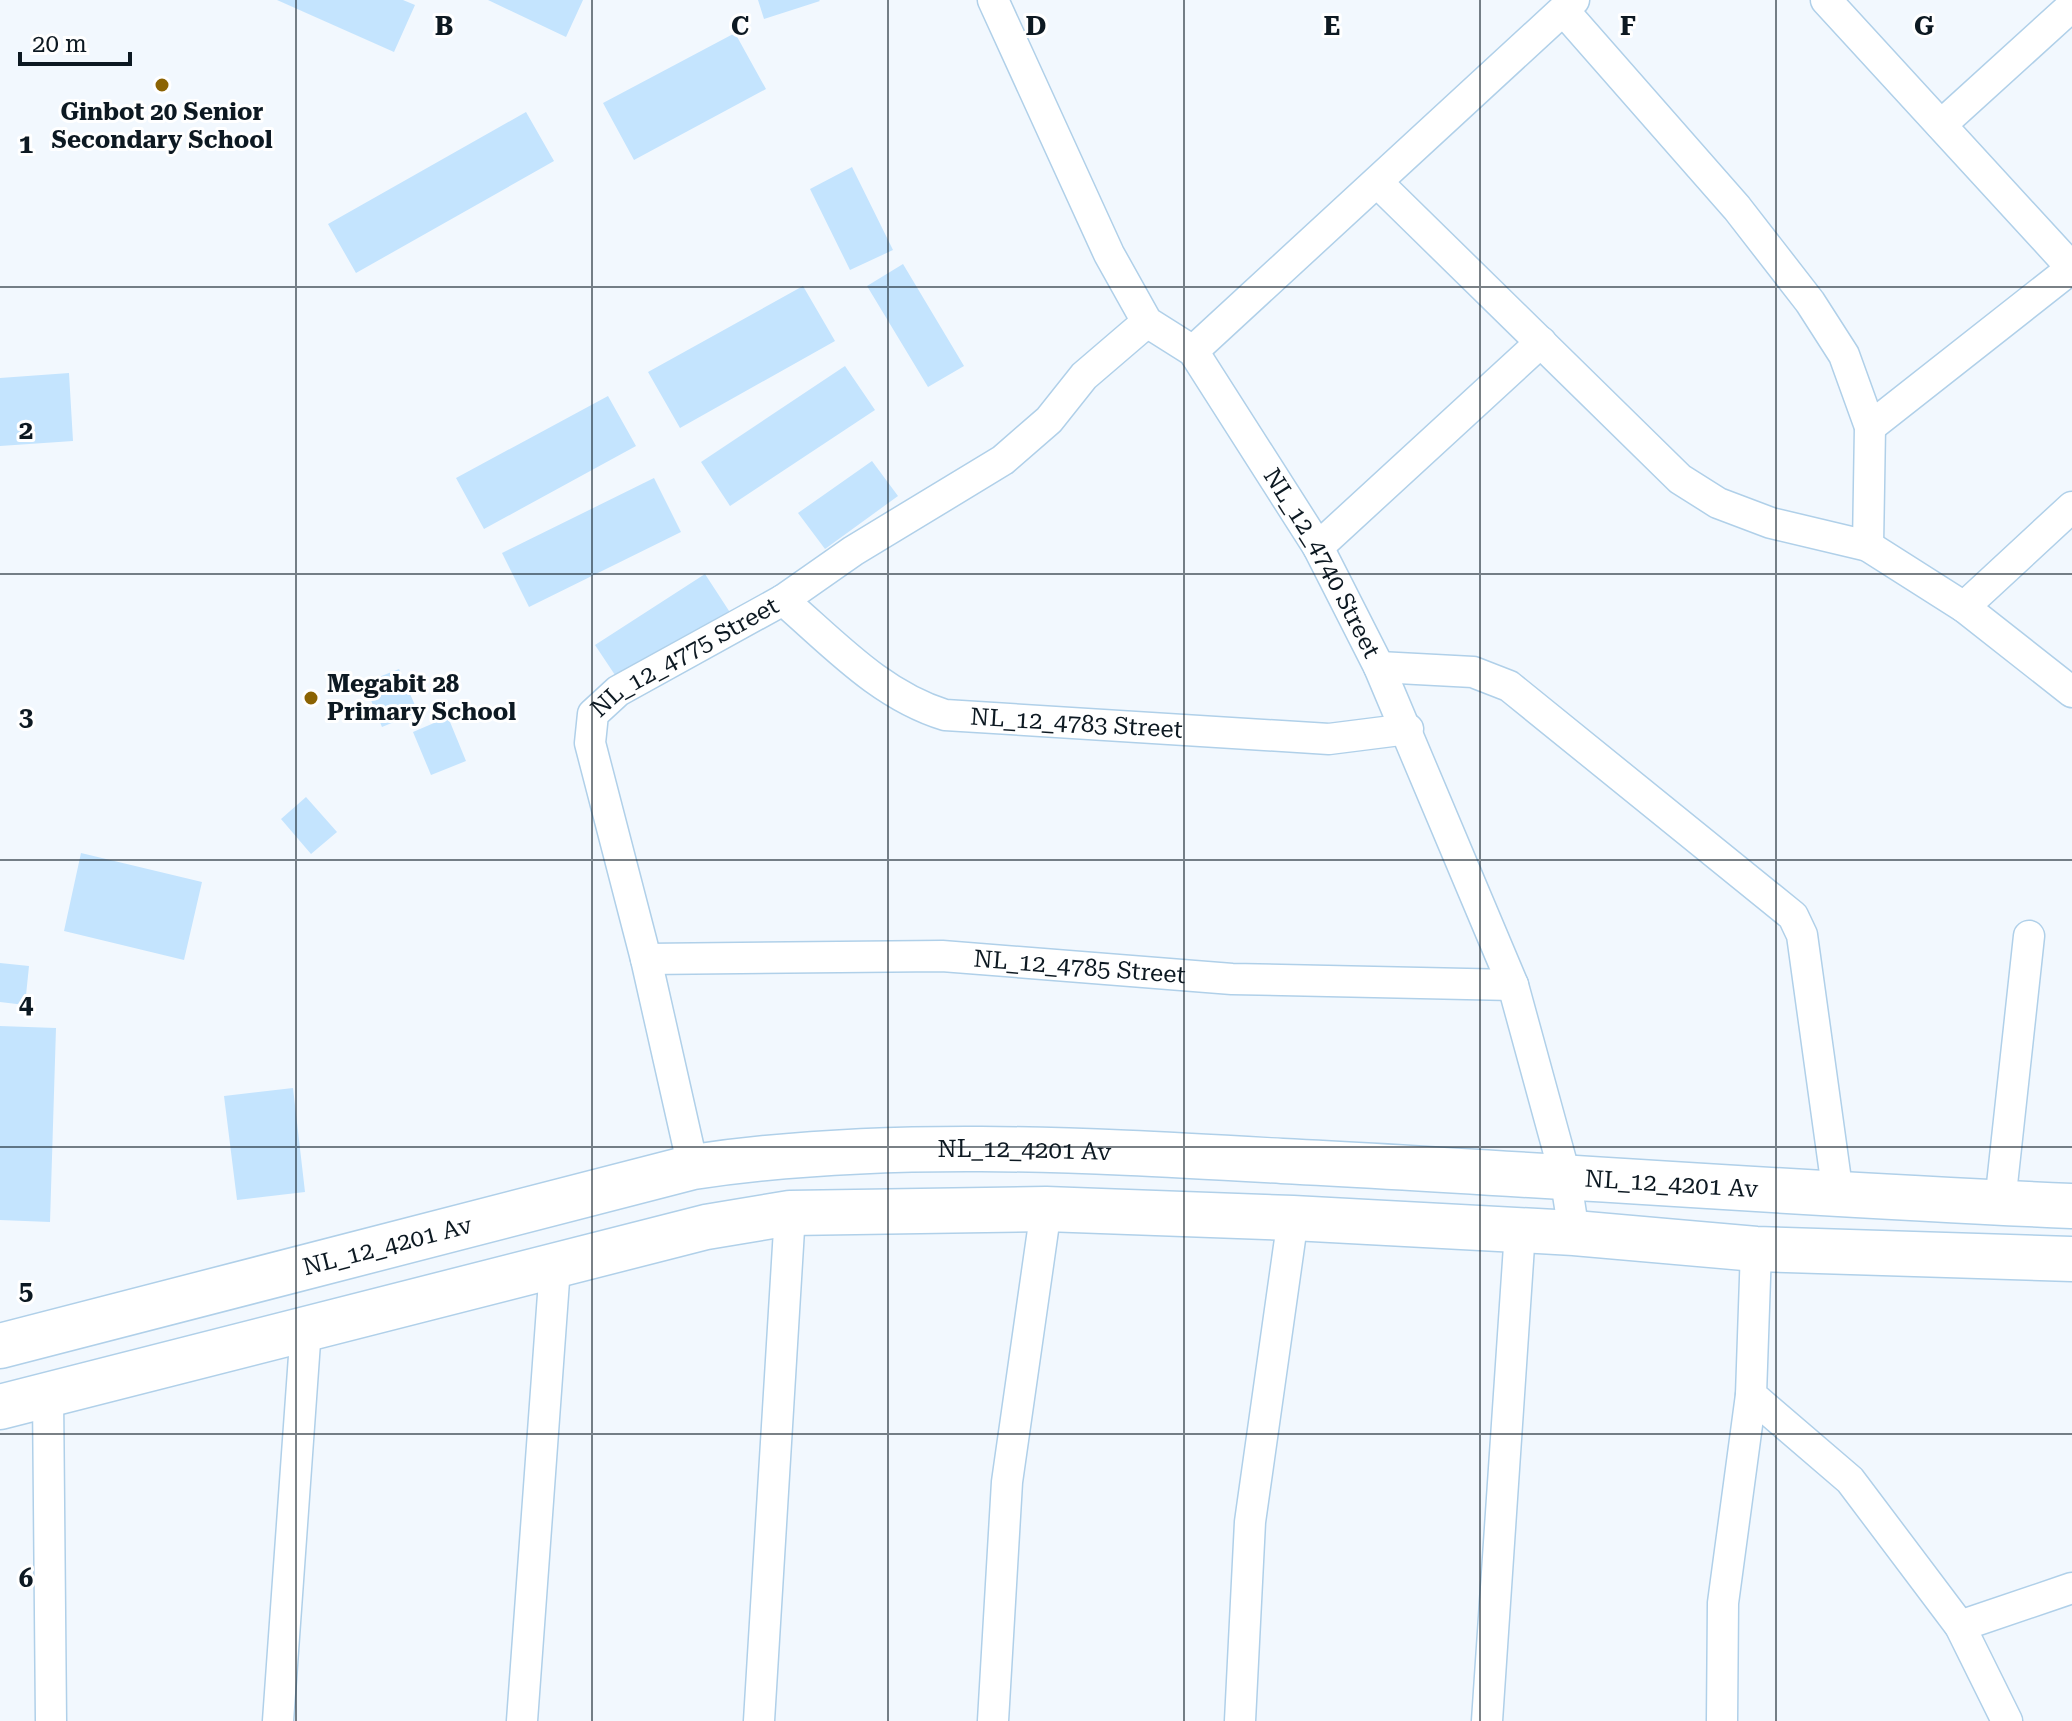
<svg xmlns="http://www.w3.org/2000/svg" width="2072" height="1721" font-family="'Roboto Serif',serif">
<style>
.building{fill:#c4e4fe}
.lines{fill:none;stroke-linecap:round;stroke-linejoin:round}
.street-casing{stroke:#b0d0e9;stroke-width:33}
.primary-casing{stroke:#b0d0e9;stroke-width:47}
.street{stroke:#fff;stroke-width:30}
.primary{stroke:#fff;stroke-width:44}
.grid{fill:none;stroke:#0d1922;stroke-width:2;stroke-opacity:0.55}
.poi-dot{fill:#8b6303;stroke:#fff;stroke-width:3}
.labels{text-anchor:middle;stroke-width:6;stroke-linejoin:round;paint-order:stroke}
.poi-label{font-size:24px;font-weight:bold;fill:#0d1922;stroke:#fff}
.street-label{font-size:24px;fill:#0d1922;stroke:#fff}
.grid-label{font-size:26px;text-anchor:middle;font-weight:bold;fill:#0d1922;stroke:#fff;stroke-width:6;stroke-linejoin:round;paint-order:stroke}
</style>
<rect width="100%" height="100%" fill="#f2f8fe"/>
<path class="building" d="M277,0H403L415,5L394,52Z
M488,0H583L566,37Z
M758,0H819L820,1L764,19Z
M735,33L766,89L634,160L603,103Z
M526,112L554,161L356,273L328,224Z
M852,167L893,250L850,270L810,189Z
M903,264L964,366L928,387L867,286Z
M803,286L835,341L680,428L648,372Z
M845,366L875,410L730,506L701,462Z
M69,373L73,441L0,446V378Z
M608,396L636,446L484,529L456,478Z
M872,461L898,496L825,549L798,513Z
M654,478L681,532L529,607L502,553Z
M705,574L733,617L623,687L595,645Z
M399,669L418,712L382,727L364,683Z
M448,717L466,761L431,775L413,732Z
M306,797L337,832L311,854L281,819Z
M81,853L202,882L184,960L64,931Z
M0,963L29,966L25,1005L0,1002Z
M0,1026L56,1028L50,1222L0,1220Z
M293,1088L305,1192L237,1200L224,1096Z"/>
<g class="lines">
<g class="street-casing">
<g id="street">
<path id="s1" d="M993,0L1109,254L1147,322L1193,351L1318,547L1379,667L1513,985L1565,1175L1574,1233"/>
<path d="M1826,0L2072,268L1870,427"/>
<path d="M1564,11L1737,208L1810,302L1844,355L1870,427L1868,546"/>
<path d="M1941,125L2072,6"/>
<path d="M1379,184L1680,479L1718,503L1771,523L1868,546L1964,607L2072,692"/>
<path d="M1193,351L1574,0"/>
<path d="M1318,547L1541,342"/>
<path id="s2" d="M783,600C834,644 880,695 945,715L1329,739L1408,729"/>
<path d="M1964,607L2072,507"/>
<path d="M1379,667L1473,672L1509,686L1793,916L1802,935L1838,1195"/>
<path id="s3" d="M646,959L942,956L1232,979L1513,985"/>
<path id="s4" d="M693,1167L646,959L590,743L593,714L618,691L783,600L853,551L1003,460L1049,420L1084,376L1147,322"/>
<path d="M2000,1203L2029,936"/>
<path d="M1756,1249L1751,1395L1850,1480L1960,1626L2007,1721"/>
<path d="M48,1395L51,1721"/>
<path d="M1960,1626L2072,1588"/>
<path d="M278,1721L306,1328"/>
<path d="M522,1721L555,1267"/>
<path d="M759,1721L790,1213"/>
<path d="M993,1721L1007,1482L1046,1209"/>
<path d="M1240,1721L1250,1522L1293,1218"/>
<path d="M1487,1721L1520,1231"/>
<path d="M1722,1721L1723,1603L1751,1395"/>
</g>
</g>
<g class="primary-casing">
<g id="primary">
<path id="s5" d="M0,1346L693,1167C887,1138 1086,1150 1282,1161C1545,1174 1808,1195 2072,1206"/>
<path d="M0,1407L706,1227L790,1213L1046,1209L1293,1218L1574,1233L1756,1249L2072,1259"/>
</g>
</g>
<use href="#street" class="street"/>
<use href="#primary" class="primary"/>
</g>
<path class="grid" d="M296,0V1721M592,0V1721M888,0V1721M1184,0V1721M1480,0V1721M1776,0V1721M0,287H2072M0,574H2072M0,860H2072M0,1147H2072M0,1434H2072"/>
<g class="poi-dot">
<circle cx="162" cy="85" r="8"/>
<circle cx="311" cy="698" r="8"/>
</g>
<g class="labels">
<g class="poi-label">
<text x="162" y="120">Ginbot 20 Senior<tspan x="162" dy="28">Secondary School</tspan></text>
<text x="327" y="692" text-anchor="start">Megabit 28<tspan x="327" dy="28">Primary School</tspan></text>
</g>
<g class="street-label">
<text dy="8" stroke="none"><textPath href="#s1" startOffset="660">NL_12_4740 Street</textPath></text>
<text dy="8" stroke="none"><textPath href="#s4" startOffset="574">NL_12_4775 Street</textPath></text>
<text dy="8" stroke="none"><textPath href="#s2" startOffset="332">NL_12_4783 Street</textPath></text>
<text dy="8" stroke="none"><textPath href="#s3" startOffset="434">NL_12_4785 Street</textPath></text>
<text dy="8" stroke="none"><textPath href="#s5" startOffset="1048">NL_12_4201 Av</textPath></text>
<text dy="8" stroke="none"><textPath href="#s5" startOffset="1696">NL_12_4201 Av</textPath></text>
<text dy="8" stroke="none"><textPath href="#s5" startOffset="400">NL_12_4201 Av</textPath></text>
</g>
</g>
<g class="grid-label">
<text x="444" y="35">B</text>
<text x="740" y="35">C</text>
<text x="1036" y="35">D</text>
<text x="1332" y="35">E</text>
<text x="1628" y="35">F</text>
<text x="1924" y="35">G</text>
<text x="26" y="153">1</text>
<text x="26" y="439">2</text>
<text x="26" y="726">3</text>
<text x="26" y="1013">4</text>
<text x="26" y="1300">5</text>
<text x="26" y="1587">6</text>
</g>
<path d="M20 52v12h110v-12" fill="none" stroke="#0d1922" stroke-width="4"/>
<text x="32" y="52" font-size="24" fill="#0d1922" stroke="#ffffff" stroke-width="6" paint-order="stroke">20 m</text>
</svg>
